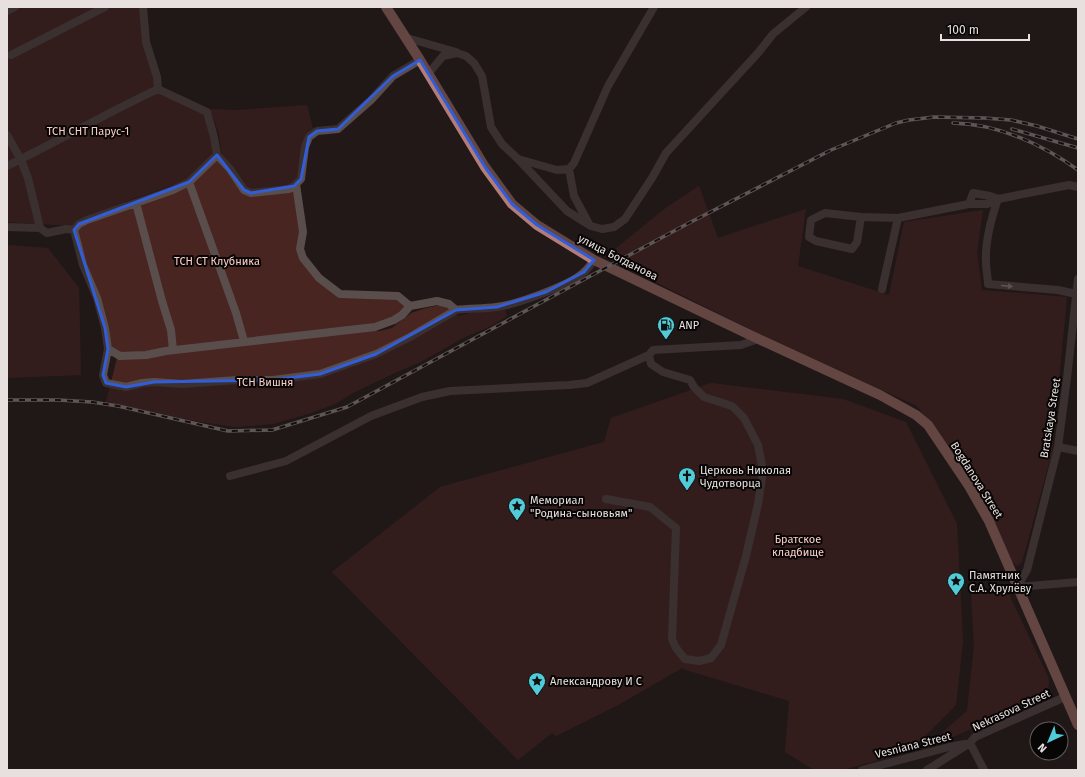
<svg xmlns="http://www.w3.org/2000/svg" width="1085" height="777" font-family="'Fira Sans',sans-serif">
<style>
.green{fill:#492522}
.lines{fill:none;stroke-linecap:round;stroke-linejoin:round}
.minor{stroke:#594e4c;stroke-width:8}
.major{stroke:#b47c77;stroke-width:10}
.rail-casing{stroke:#a8a1a0;stroke-width:3.5}
.rail{stroke:#080505;stroke-width:2;stroke-dasharray:6;stroke-linecap:butt}
.oneway{fill:#a09796}
.marked{fill:none;stroke:#315dd9;stroke-width:3;stroke-linejoin:round}
.labels{text-anchor:middle;stroke-width:4;stroke-linejoin:round;paint-order:stroke}
.park-label{font-size:11px;fill:#facdc8;stroke:#080505}
.street-label{font-size:11px;fill:#e7e0df;stroke:#080505}
.poi-label{font-size:11px;fill:#e7e0df;stroke:#080505;text-anchor:start}
</style>
<rect width="100%" height="100%" fill="#211817"/>
<path class="green" d="M7,7H141L160,93L205,115L214,155L186,181L135,198L71,226L7,222Z
M307,105L313,129L305,136L299,176L301,231L298,248L339,295L396,298L406,306L401,313L367,326L120,354L111,348L77,231L80,225L188,186L217,159L221,152L219,134L210,109L237,110Z
M699,186L718,238L806,209L798,266L889,295L904,222L983,210L977,252L982,290L1067,297L1052,452L1022,562L1017,566L1012,562L989,510L967,474L917,406L758,333L605,257L667,207Z
M7,245L48,248L79,288L81,375L7,378Z
M441,305L451,309L458,316L467,314L474,309L504,307L507,316L493,325L463,338L419,363L401,370L355,392L335,404L308,414L273,424L236,427L200,422L106,402L117,358L151,356L367,331H380L392,328L411,313L426,308Z
M711,383L843,399L906,422L957,524L963,641L956,705L909,752L842,770H814L785,752L789,701L686,670L682,668L620,704L556,736L552,733L518,760L332,572L440,487L604,442L611,418Z
M1007,590L1049,679L1048,695L921,751L967,711L974,646L971,594Z"/>
<g class="lines">
<path class="minor" d="M143,7L146,42L157,77L158,89
M7,11L15,7
M407,38L456,52
M11,55L105,7
M428,74L443,56L457,53L466,56L474,63L482,76L491,127L502,144L518,159L557,170L569,169L574,163L608,86L654,7
M7,135L21,160L28,178L40,228
M518,159L567,211L591,226L602,229L614,227L625,219L652,178L666,153L758,53L773,34L806,7
M7,166C58,141 107,113 158,89L207,112L214,137L217,155
M569,169L574,196L589,224
M189,182L236,313L244,341
M296,184L303,232L300,249L303,258L319,278L340,294L398,296L410,306
M136,203L162,301L171,330L173,350
M969,204L973,193L990,196L998,199
M861,217L825,213L811,220L809,237L816,241L852,249L857,242L861,217L898,218L969,204H987L998,199
M7,227L40,228L47,233L66,229L74,230L79,224L87,220L173,190L189,182L217,155L230,169L244,190L251,193L289,189L294,186L301,179L305,147L309,137L317,131L338,129L371,100L393,76L420,60
M74,230L83,265L97,298L105,328L108,349L120,356L146,355L166,351L375,327L394,320L402,315L410,306L421,304L437,301L449,304L456,310C470,308 483,309 496,307C515,305 571,285 584,272C588,269 591,264 594,260
M882,289L898,218
M1076,294L1058,290L988,284C988,277 986,270 986,262C985,241 991,219 998,199L1069,185L1078,187
M108,349L103,375L106,383L126,387L142,383L154,382L182,384L237,380H273L320,374L376,354L410,337L456,310
M1058,447L1078,451
M230,476L286,461L371,416L422,397L450,391L569,385L587,383L649,355
M606,499L650,507L676,528L672,639L676,648L685,659L699,661L711,658L721,645L746,556L758,504L763,471L758,445L744,418L732,406L704,397L694,387L690,380L663,372L651,364L649,355L653,350L741,345L758,339
M1017,587L1027,570L1058,447L1067,378L1078,279
M1017,587L1078,582
M970,743L984,770
M862,770L949,747L965,744
M927,770L970,743L975,737L1065,697"/>
<path class="major" d="M386,7L420,60L485,167L512,204L537,225L594,260L748,334L880,395L916,415L928,425L969,486L989,521L1078,725"/>
<g class="rail-casing">
<path id="rail" d="M953,123C998,124 1042,144 1078,170
M1012,129L1078,148
M7,400H58L92,402L118,406L228,431L272,430L347,407L687,224L831,150L896,123L909,120L934,117L984,118L1011,120L1037,126L1078,139"/>
</g>
<use href="#rail" class="rail"/>
</g>
<defs><path id="oneway-solid" d="M-6-.8H1V-3.2L6.5 0L1 3.2V.8H-6Z"/></defs>
<use class="oneway" href="#oneway-solid" transform="translate(1007 286) rotate(5)"/>
<path d="M0 0H1085V777H0ZM420,60L485,167L512,204L537,225L594,260L584,272L546,292L497,307L456,310L376,354L320,374L273,380L154,382L126,387L106,383L103,375L108,349L105,328L74,230L79,224L189,182L217,155L244,190L251,193L294,186L301,179L309,137L317,131L338,129L393,76Z" fill="#211817" fill-opacity=".55" fill-rule="evenodd"/>
<path class="marked" d="M420,60L485,167L512,204L537,225L594,260L584,272L546,292L497,307L456,310L376,354L320,374L273,380L154,382L126,387L106,383L103,375L108,349L105,328L74,230L79,224L189,182L217,155L244,190L251,193L294,186L301,179L309,137L317,131L338,129L393,76Z"/>
<defs>
<g id="fuel-pin" transform="scale(0.9)"><path d="M0 17L-7.5 6A9.5 9.5 0 1 1 7.5 6Z" fill="#52cbd8" stroke="#080505"/><path d="M-5.5-6h7V0h2V4h1.3V-2.5L3-4.5l.8-.8L6-3V5H2.5V1h-1V6h-7ZM-4.2-4.7v3.2H.2V-4.7Z" fill="#111"/></g>
<g id="church-pin" transform="scale(0.9)"><path d="M0 17L-7.5 6A9.5 9.5 0 1 1 7.5 6Z" fill="#52cbd8" stroke="#080505"/><path d="M-1.2-6h2.4v3.5h3.3v2.4h-3.3V6h-2.4V-.1h-3.3v-2.4h3.3Z" fill="#111"/></g>
<g id="sight-pin" transform="scale(0.9)"><path d="M0 17L-7.5 6A9.5 9.5 0 1 1 7.5 6Z" fill="#52cbd8" stroke="#080505"/><path d="M0-6L1.8-2.2L6-1.7L2.9 1.2L3.7 5.4L0 3.3L-3.7 5.4L-2.9 1.2L-6-1.7L-1.8-2.2Z" fill="#111"/></g>
</defs>
<g fill-rule="evenodd">
<use href="#fuel-pin" x="666" y="325"/>
<use href="#church-pin" x="687" y="476"/>
<use href="#sight-pin" x="517" y="506"/>
<use href="#sight-pin" x="956" y="581"/>
<use href="#sight-pin" x="537" y="681"/>
</g>
<g class="labels">
<g class="park-label">
<text x="88" y="135">ТСН СНТ Парус-1</text>
<text x="217" y="265">ТСН СТ Клубника</text>
<text x="265" y="386">ТСН Вишня</text>
<text x="798" y="543">Братское<tspan x="798" dy="13">кладбище</tspan></text>
</g>
<g class="street-label">
<text transform="translate(618 257) rotate(27)" y="4">улица Богданова</text>
<text transform="translate(1050 418) rotate(-81)" y="4">Bratskaya Street</text>
<text transform="translate(977 480) rotate(58)" y="4">Bogdanova Street</text>
<text transform="translate(1011 710) rotate(-25)" y="4">Nekrasova Street</text>
<text transform="translate(913 745) rotate(-14)" y="4">Vesniana Street</text>
</g>
<g class="poi-label">
<text x="679" y="329">ANP</text>
<text x="700" y="474">Церковь Николая<tspan x="700" dy="13">Чудотворца</tspan></text>
<text x="530" y="504">Мемориал<tspan x="530" dy="13">"Родина-сыновьям"</tspan></text>
<text x="969" y="579">Памятник<tspan x="969" dy="13">С.А. Хрулёву</tspan></text>
<text x="550" y="685">Александрову И С</text>
</g>
</g>
<rect width="1085" height="777" fill="none" stroke="#e7e0df" stroke-width="16"/>
<g transform="translate(1049 741) rotate(224)"><circle r="19" fill="#080505" stroke="#615d5c"/>
<path d="M0-3L7 15L0 10L-7 15Z" fill="#52cbd8"/>
<text y="-6" font-size="11" font-weight="bold" text-anchor="middle" fill="#e7e0df">N</text>
</g>
<path d="M941 34v6h88v-6" fill="none" stroke="#e7e0df" stroke-width="2"/>
<text x="947" y="34" font-size="12" fill="#e7e0df" stroke="#080505" stroke-width="3" paint-order="stroke">100 m</text>
</svg>
